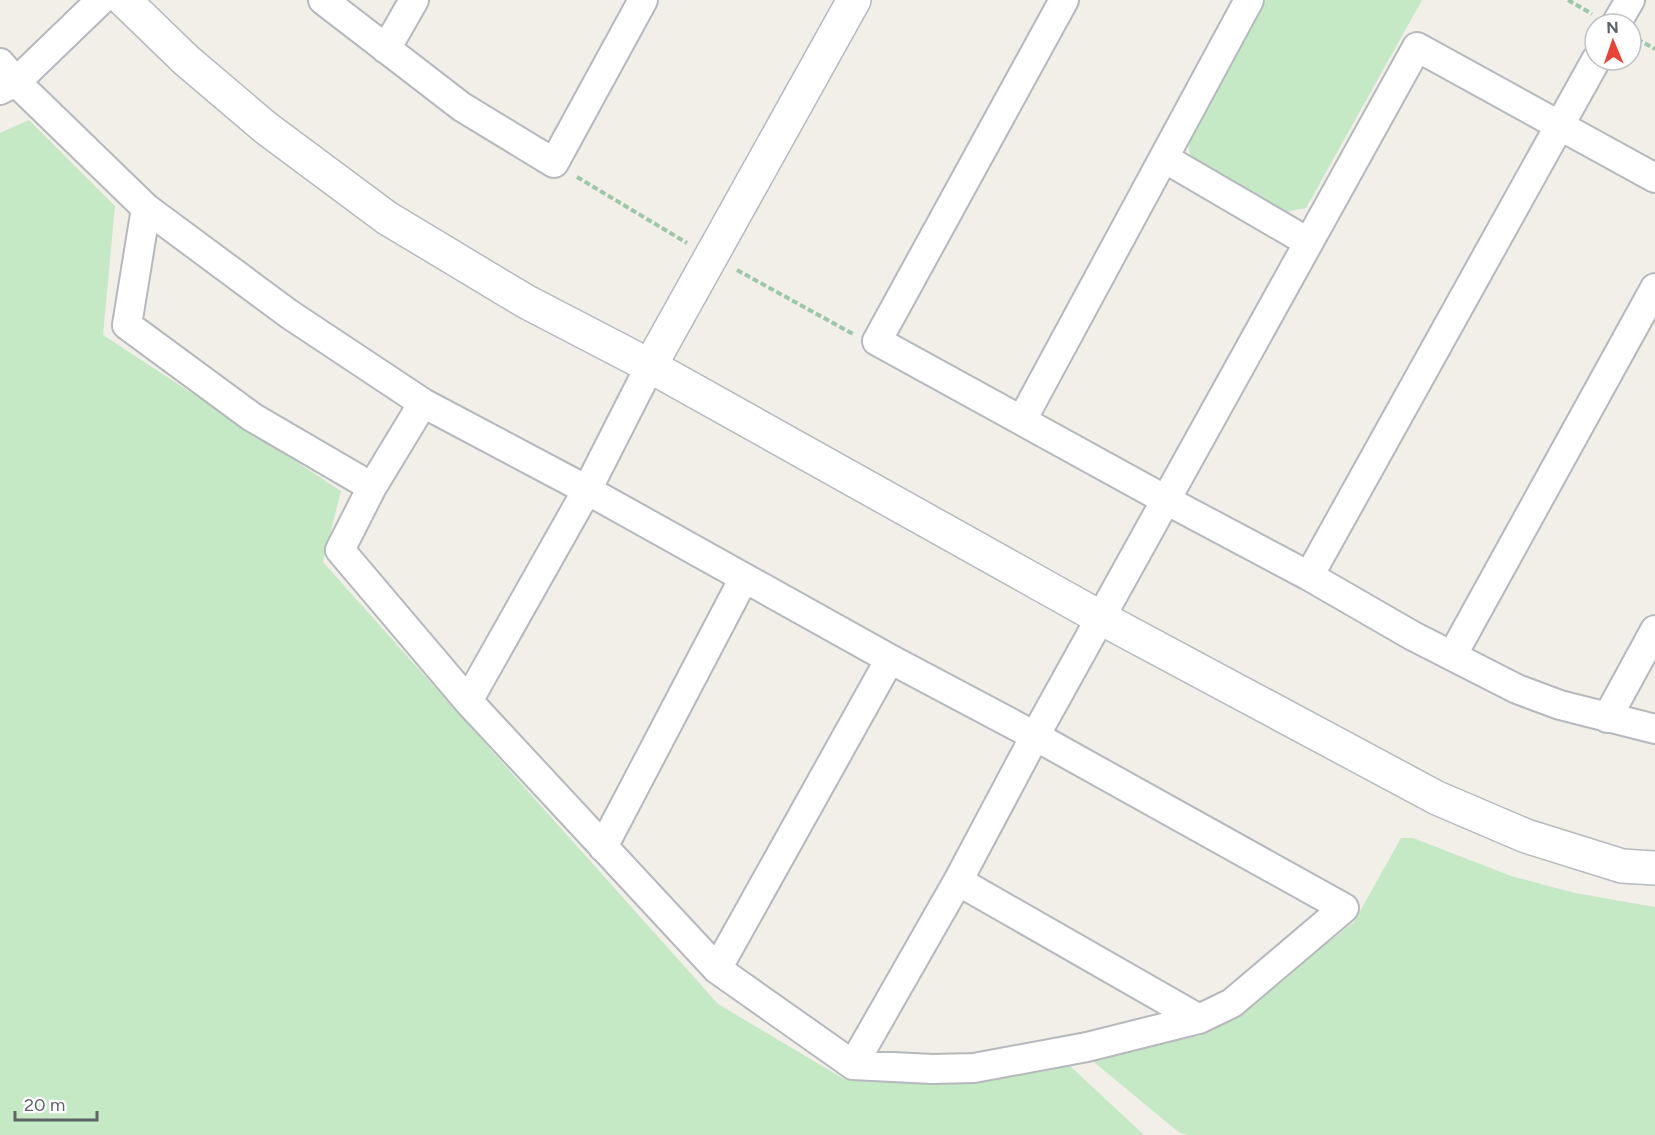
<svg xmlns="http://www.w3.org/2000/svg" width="1655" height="1135" font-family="Figtree,sans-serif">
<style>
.green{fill:#c5e8c5}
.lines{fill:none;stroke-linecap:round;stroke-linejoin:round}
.street-casing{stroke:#b5b8bc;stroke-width:32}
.secondary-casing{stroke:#b6babf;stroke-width:36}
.path{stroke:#9cc7a9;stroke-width:4;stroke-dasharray:6 3;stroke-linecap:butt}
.street{stroke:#fff;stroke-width:28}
.secondary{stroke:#fff;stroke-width:33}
</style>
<rect width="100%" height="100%" fill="#f1efe8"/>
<path class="green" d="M1266,0H1422L1306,208L1285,212L1191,158L1187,140Z
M29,120L115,206L103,335L341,491L323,562L718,1004L844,1079L967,1084L1068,1064L1144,1135H0V133Z
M1401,838H1413L1511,876L1575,893L1655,907V1135H1189L1180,1133L1170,1125L1089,1058L1198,1036L1222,1025L1354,922Z"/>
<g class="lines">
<g class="street-casing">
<path id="street" d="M323,0L462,107L554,163L643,0
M1064,0L877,341L1166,500L1309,576L1413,636L1517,689L1560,705L1655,729
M1616,24L1630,0
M386,49L414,0
M0,63L16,82L146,208L289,314L423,403
M0,90L16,82L101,0
M1164,158L1308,242
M146,208L127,325L252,417L372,487
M423,403L587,490L890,659L1035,736L1344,908L1232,1003L1199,1019L1087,1047L974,1068L932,1069L853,1065L717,969L468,701L340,550L372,487Z
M1022,420L1249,0
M1309,576L1596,60
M1452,656L1655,288
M468,701L587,490L650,366
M1607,718L1655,630
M603,847L744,578
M958,881L1199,1019
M717,969L890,659
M853,1065L958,881L1035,736L1417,47L1655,178"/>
</g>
<g class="secondary-casing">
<path id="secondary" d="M124,0L186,60L266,128L387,218L525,301L650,366L1101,618L1437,798L1526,836L1622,866L1655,868
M650,366L854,0"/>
</g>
<path class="path" d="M1568,0L1592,14
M1637,39L1655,49
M577,177L687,243
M737,270L853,334"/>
<use href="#street" class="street"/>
<use href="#secondary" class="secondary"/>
</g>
<g transform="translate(1613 42) rotate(358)"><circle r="28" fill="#ffffff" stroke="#bfc1c3" stroke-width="1.5"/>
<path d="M0-4.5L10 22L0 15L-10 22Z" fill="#ea4335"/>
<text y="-9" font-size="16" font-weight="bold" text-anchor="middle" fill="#5f6368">N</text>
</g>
<path d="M15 1111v9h82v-9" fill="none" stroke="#5f6368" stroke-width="3"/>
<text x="24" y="1111" font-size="18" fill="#5f6368" stroke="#ffffff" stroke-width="4.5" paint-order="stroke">20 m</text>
</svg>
